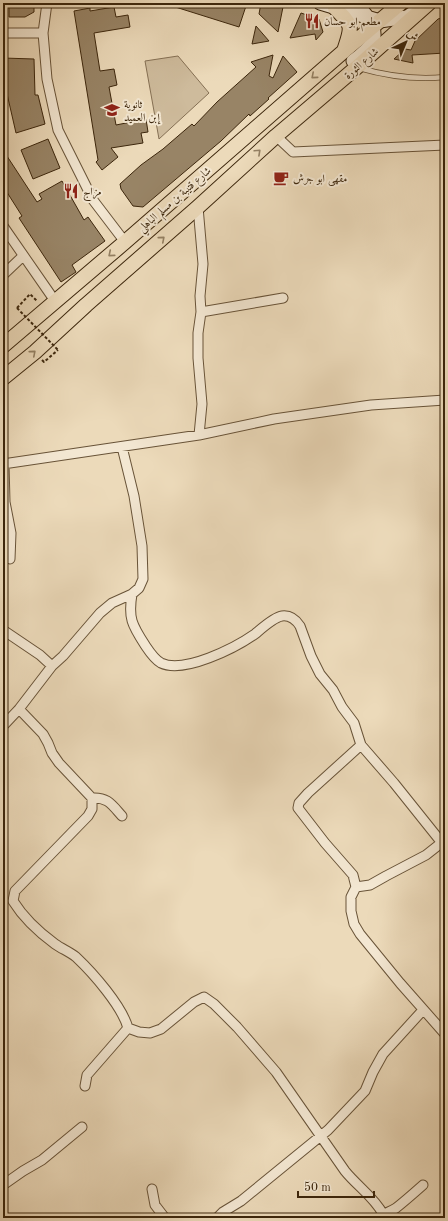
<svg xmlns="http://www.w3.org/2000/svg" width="448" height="1221" font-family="'Old Standard TT',Amiri,serif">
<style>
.green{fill:#cebb9c;stroke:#857054}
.building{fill:#988466;stroke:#3c260c}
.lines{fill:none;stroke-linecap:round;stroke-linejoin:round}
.service-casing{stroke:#685338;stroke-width:6}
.minor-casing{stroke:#685338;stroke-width:11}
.secondary-casing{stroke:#3c260c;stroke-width:15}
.primary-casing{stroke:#3c260c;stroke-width:16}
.path{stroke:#3c260c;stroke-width:2;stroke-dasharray:3 2;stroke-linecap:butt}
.service{stroke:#f3e7d2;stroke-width:4.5}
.minor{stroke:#f3e7d2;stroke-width:9}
.secondary{stroke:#f3e7d2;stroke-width:13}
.primary{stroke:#ecdaba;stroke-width:14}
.path-bridge{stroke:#3c260c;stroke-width:2;stroke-dasharray:3 2;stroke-linecap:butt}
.oneway{stroke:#948063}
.labels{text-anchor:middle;stroke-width:4;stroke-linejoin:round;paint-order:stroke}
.poi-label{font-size:11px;fill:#3c260c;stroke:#f3e7d2;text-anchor:start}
.street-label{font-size:11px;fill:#3c260c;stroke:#f3e7d2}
</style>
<rect width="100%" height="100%" fill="#ecdaba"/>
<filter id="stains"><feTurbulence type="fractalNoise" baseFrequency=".005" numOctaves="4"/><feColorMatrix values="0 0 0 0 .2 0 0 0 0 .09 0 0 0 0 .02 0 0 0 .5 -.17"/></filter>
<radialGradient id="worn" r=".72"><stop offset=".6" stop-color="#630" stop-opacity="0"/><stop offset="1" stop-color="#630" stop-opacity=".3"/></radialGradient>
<path class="green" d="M178,56L209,93L159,139L145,61Z"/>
<path class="building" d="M9,3H34V12L25,17H9Z
M169,3H247L239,27L169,5Z
M261,3H270L283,7L278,32L259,14Z
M114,7L116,17L128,15L130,27L94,33L100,71L114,69L117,85L109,87L116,125L146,119L148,132L141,133L143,143L111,148L118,157L102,170L96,162L98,160L74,11L90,8V11Z
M301,13L319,19L323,32L316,40L315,34L290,38Z
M445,17V53L412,55L413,63L394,59L405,49L411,50L415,41L438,19Z
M256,26L269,41L252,44Z
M273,55L269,76L273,78L283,56L297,72L268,98L269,99L250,116L249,114L221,141L143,207L133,206L121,189L120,184L141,165L163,149L192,124L194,126L217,102L256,67L251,62Z
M3,58L34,59L35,95H38L45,124L16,133L5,85H3Z
M48,139L60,168L33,179L21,150Z
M3,150L37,202L42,199L39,194L62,181L84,220L88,217L105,241L72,265L76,272L61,282L19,218L22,216L3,186Z"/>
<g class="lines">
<g class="service-casing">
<path id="service" d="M359,68C387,76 416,80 445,77"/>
</g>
<g class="minor-casing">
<path id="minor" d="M47,3L43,33L47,79L58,130L93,200L125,242
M3,33H43
M276,136L293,152L445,145
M198,207L203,264L200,296L201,312L198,333V358L202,404L199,435
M3,226L55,301
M3,275L23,256
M201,312L283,298
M3,464L199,435L274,419L371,405L445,400
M4,464L5,502L11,533L10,559
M132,594C128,618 132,625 145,645C149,651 154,659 161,663C184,674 235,648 255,634C261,629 274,617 282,616C290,615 296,620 300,626L311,656L320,674L333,690L342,707L354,723L361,745L394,783L442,843
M3,630L40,655L52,666
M19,709L43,734L48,743L52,753L59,763L92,798V809L88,816L15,891L13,901C23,917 40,933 55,944C62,949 70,952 76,957C93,973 122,1006 128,1028
M3,726L19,709L52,666L63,656L100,613L112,603L132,594L139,588L143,579L142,546L134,496L122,447
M361,745L308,793L299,803L298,808L325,843L353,875L356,887L351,897V911L354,924L360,934L400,983L445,1034
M92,798C108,797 112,805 122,816
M356,887L370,885L386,876L426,855L445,840
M128,1028L139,1032L150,1033L161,1029L194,1002L204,997L214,1004L237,1027L276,1072L345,1171C357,1186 374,1197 383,1214
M85,1086L87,1075L128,1028
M3,1185L23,1171L42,1160L82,1127
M152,1189L155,1205L165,1218
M217,1218L223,1212L241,1201L328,1130L365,1091L373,1072L383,1054L423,1010
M379,1218C384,1213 390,1212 396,1208C405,1201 414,1193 423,1185"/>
</g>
<g class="secondary-casing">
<path id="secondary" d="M320,3L380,21L407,17L417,10
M353,61C360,56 369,49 373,41C378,27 364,10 353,3"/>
</g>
<g class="primary-casing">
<path id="primary" d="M335,8C354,27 352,26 344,51
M3,346L125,242L344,51L401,3
M3,378L35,352L86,305L198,207L276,136L357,67L429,3"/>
</g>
<path class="path" d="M17,308L30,294L37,301
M42,360L44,362L58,350"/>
<use href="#service" class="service"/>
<use href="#minor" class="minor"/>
<use href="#secondary" class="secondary"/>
<use href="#primary" class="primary"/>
<path class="path-bridge" d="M17,308L58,350"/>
</g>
<defs><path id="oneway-chevron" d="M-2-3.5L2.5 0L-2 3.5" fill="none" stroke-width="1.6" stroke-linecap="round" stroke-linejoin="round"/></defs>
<g class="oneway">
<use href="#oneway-chevron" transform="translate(314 76) rotate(139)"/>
<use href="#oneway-chevron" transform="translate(258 152) rotate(-43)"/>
<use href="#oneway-chevron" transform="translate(162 239) rotate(-41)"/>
<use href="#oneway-chevron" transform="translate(111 254) rotate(140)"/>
<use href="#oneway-chevron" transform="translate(33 353) rotate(-41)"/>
</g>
<defs>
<g id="restaurant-bare" transform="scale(1.2)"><path d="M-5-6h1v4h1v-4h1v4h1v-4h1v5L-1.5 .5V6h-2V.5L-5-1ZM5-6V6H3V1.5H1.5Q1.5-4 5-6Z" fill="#8f2418" stroke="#f3e7d2" stroke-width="2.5" paint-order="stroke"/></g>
<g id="school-bare" transform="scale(1.2)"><path d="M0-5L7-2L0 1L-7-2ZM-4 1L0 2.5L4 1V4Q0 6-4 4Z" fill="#8f2418" stroke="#f3e7d2" stroke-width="2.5" paint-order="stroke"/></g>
<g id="cafe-bare" transform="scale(1.2)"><path d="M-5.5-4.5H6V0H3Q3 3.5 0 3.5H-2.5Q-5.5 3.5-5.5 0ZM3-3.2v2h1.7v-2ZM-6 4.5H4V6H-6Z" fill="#8f2418" stroke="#f3e7d2" stroke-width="2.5" paint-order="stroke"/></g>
</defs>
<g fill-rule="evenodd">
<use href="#restaurant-bare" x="312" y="21"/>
<use href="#school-bare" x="112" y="110"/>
<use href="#cafe-bare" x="281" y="178"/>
<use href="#restaurant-bare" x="71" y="191"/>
</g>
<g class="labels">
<g class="poi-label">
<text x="324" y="25">مطعم ابو حسان</text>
<text x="124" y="108">ثانوية<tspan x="124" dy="13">إبن العميد</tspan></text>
<text x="293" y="182">مقهى ابو جرش</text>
<text x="83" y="195">مزاج</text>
</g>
<g class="street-label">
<text transform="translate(361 63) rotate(-41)" y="4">شارع الثورة</text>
<text transform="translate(174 199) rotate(-41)" y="4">شارع قتيبة بن مسلم الباهلي</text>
</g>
</g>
<rect width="448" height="1221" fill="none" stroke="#ecdaba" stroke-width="16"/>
<rect x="4" y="4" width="440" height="1213" fill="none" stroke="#3c260c" stroke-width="2"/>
<rect x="8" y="8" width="432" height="1205" fill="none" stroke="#3c260c"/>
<g transform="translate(406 42) rotate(44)" stroke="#f3e7d2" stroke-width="3" paint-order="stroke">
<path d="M0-3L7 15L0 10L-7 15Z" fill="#3c260c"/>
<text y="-6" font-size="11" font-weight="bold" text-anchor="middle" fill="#3c260c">ش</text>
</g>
<path d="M298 1191v6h76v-6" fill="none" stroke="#3c260c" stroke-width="2"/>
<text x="304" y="1191" font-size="12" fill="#3c260c" stroke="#f3e7d2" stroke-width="3" paint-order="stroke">50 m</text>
<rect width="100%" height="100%" filter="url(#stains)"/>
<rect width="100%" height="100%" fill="url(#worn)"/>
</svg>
